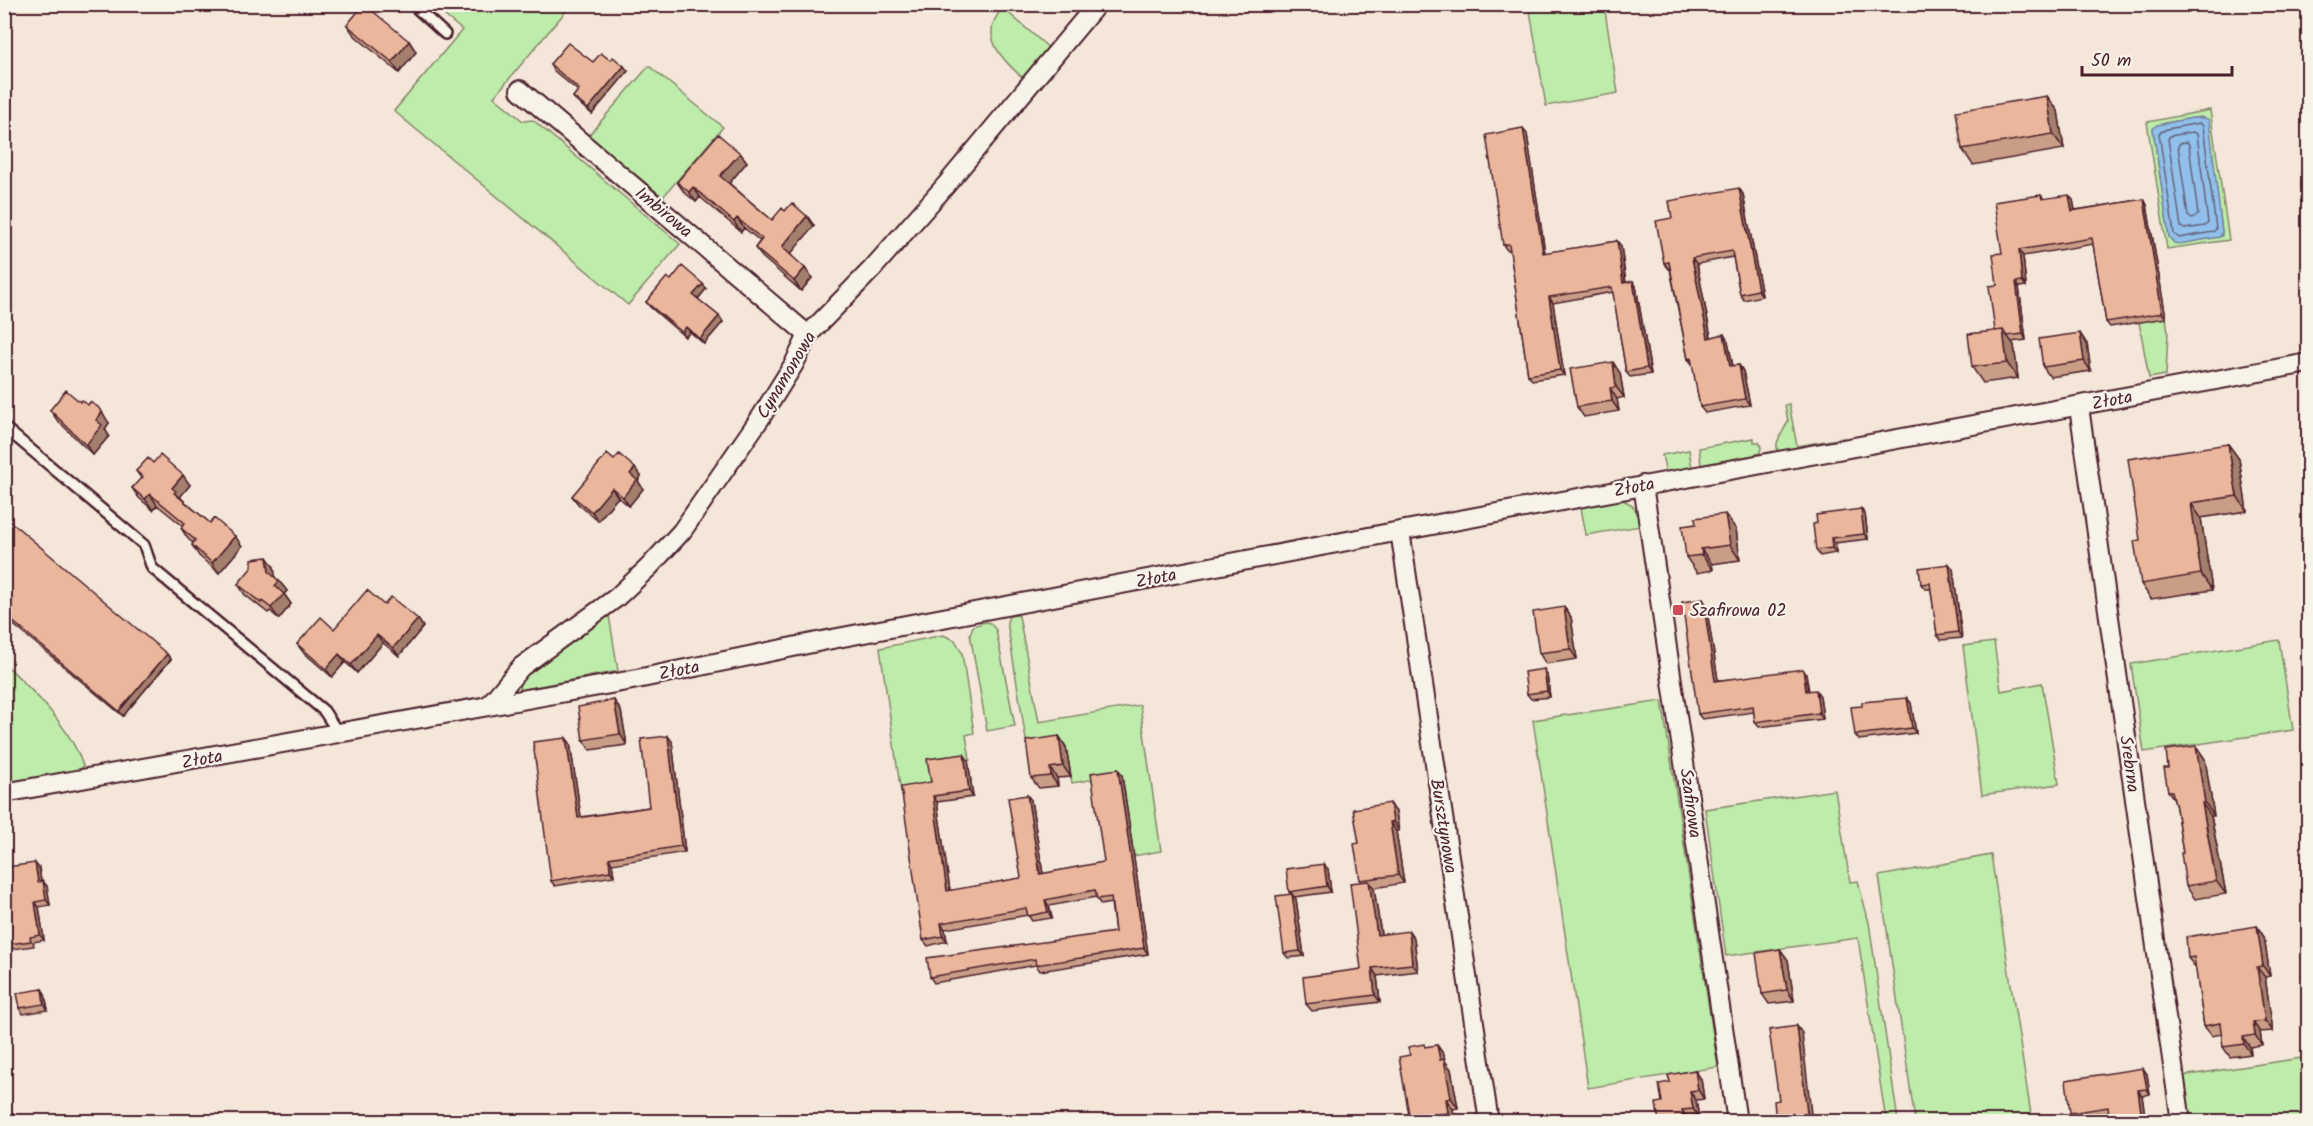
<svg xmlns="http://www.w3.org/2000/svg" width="2313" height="1126" font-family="Kalam,sans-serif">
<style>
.green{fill:#beecaa;stroke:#84866a;stroke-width:1.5;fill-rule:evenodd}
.water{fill:#90c0eb;stroke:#74809e;stroke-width:1.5}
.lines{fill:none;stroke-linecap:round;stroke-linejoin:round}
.shore{stroke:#665f78;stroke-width:1.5}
.lane-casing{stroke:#4a1f2b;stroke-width:14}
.street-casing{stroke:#4a1f2b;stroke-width:22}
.lane{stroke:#f7f3e8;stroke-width:9}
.street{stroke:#f7f3e8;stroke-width:18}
.wall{fill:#c99d86;stroke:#4a1f2b;stroke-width:1.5}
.shaded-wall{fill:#a47f6d;stroke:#4a1f2b;stroke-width:1.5}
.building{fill:#eab69c;stroke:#4a1f2b;stroke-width:1.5}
.poi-dot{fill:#d1495b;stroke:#f7f3e8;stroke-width:2}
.labels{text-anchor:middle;stroke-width:4.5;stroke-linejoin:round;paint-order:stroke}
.street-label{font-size:18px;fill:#4a1f2b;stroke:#f7f3e8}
.poi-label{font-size:18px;fill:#4a1f2b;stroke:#f7f3e8;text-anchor:start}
</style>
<rect width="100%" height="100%" fill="#f4e7d9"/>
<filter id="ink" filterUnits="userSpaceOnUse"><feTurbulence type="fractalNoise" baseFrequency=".0167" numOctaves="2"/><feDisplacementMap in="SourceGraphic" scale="12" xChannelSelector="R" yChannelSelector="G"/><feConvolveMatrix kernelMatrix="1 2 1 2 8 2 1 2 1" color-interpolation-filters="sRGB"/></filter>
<g filter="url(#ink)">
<path class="green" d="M432,5H571L494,97L523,121L533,120L680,244L628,305L394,111L462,30Z
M1529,5H1604L1618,93L1546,106Z
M1003,8L1050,49L1025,80C1004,61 976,36 1003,8Z
M649,66L723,127L663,197L588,136Z
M2210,110L2229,240L2167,249L2147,122ZM2200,117L2208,120L2222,232V236L2169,237L2153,129L2165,123Z
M2166,318L2168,332L2166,375L2149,378L2139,322Z
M1789,404L1797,446L1844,438L1839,443L1780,452L1777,449V443L1788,421L1785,405Z
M1754,438V442H1759L1761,447L1760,453L1754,455L1701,465L1699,448Z
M1689,450L1692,468L1666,473L1662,455Z
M1620,499C1634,503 1639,513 1641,526L1586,535L1581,508L1594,503Z
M608,609L618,671L520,690L519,682L523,672Z
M1017,615L1019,616L1039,722L1140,705L1161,851L1134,856L1095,779L1072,783L1066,747L1028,752L1007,622L1009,616Z
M985,622L990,623L996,630L1015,726L987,731L970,634L973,626Z
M943,635L955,640L962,653L974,733L966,735L970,760L932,764L935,788L901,793L880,648Z
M2279,640L2293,730L2144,752L2131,664Z
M1994,642L2001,691L2042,683L2059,784L1982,795L1963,646Z
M4,663C34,692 70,726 83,766L79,773L5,786Z
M1662,701L1718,1067L1588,1088L1533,720Z
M1835,790L1850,882L1858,881L1869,923L1898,1121H1886L1858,938L1726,956L1705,809Z
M1991,855L2032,1121H1915L1879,876Z
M2308,1057V1121H2189L2182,1076Z
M5,1062L13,1121H5Z"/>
<path class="water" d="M2192,118H2205L2209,120L2222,232L2220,237L2179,244L2174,243L2169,237L2153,129L2157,125Z"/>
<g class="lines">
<path class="shore" d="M2200,123L2203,126L2216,229L2213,232L2179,238L2174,234L2159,133L2167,129Z
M2193,132L2197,134L2208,223L2205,226L2184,229L2181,227L2168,139L2170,136Z
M2187,142L2189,145L2198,215L2192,219L2188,216L2178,146L2180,143Z"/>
<g class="lane-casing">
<path id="lane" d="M412,4L445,34
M4,427L144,545L152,568L324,711L339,734"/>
</g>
<g class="street-casing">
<path id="street" d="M520,90L808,335
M2079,407L2181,1122
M1643,485L1737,1122
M1400,531L1489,1122
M489,705L521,667L616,598L649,567L682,531L761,417L794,364L808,335L872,269L946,185L1097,4
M4,793L627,681L827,640L1400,531L2308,363"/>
</g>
<use href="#lane" class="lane"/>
<use href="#street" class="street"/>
</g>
<path class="wall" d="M347,25L409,41L416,52L399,73L354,35Z
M610,60L628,71L592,114L577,102L573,97L578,91L553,70L550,64L593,62Z
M2047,96L2058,111L2064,149L1973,165L1962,149Z
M1527,134L1545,253L1617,241L1621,246L1626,282L1636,286L1651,374L1630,377L1626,372L1613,292L1553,303L1564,375L1532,380L1528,375L1510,250H1507L1503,245Z
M740,153L747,162L729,183L772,220L785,211L807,216L814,226L790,254L812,278L801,291L762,257L755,248L760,241L744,228L741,232L700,197L696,202L684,192L677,182Z
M1743,194L1762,296L1744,300L1740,294L1733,257L1697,264L1711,337L1728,341L1733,366L1739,365L1743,371L1750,405L1705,413L1700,407L1693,365L1688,359L1670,269H1669L1664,263L1672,218Z
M2041,195L2044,199L2073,200L2075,210L2144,199L2147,205L2166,318L2110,327L2106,322L2093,244L2023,256L2026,286L2019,287L2026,340L2011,342L2014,345L2018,378L1983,383L1972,367L1995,331L1997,285L2002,253Z
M671,280L706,289L698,299L719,316L723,322L704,344L690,332L685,337L650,307L646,302Z
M2087,344L2091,371L2050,377L2043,367Z
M1620,373L1624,397L1617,399L1619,411L1584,417L1577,407Z
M80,402L109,423L105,429L109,436L93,455L57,420L50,410Z
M2228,444L2239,459L2247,511L2201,518L2212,590L2151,599L2141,584L2140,540Z
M614,460L641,476L638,481L643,489L629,506L618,497L598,521L578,504L572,496Z
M153,463L190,485L180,497L184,501L210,523L242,546L219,573L199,556L192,545L193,543L188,539L181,528L183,526L157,505L153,510L139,498L132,488L141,478L136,471Z
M1861,509L1865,514L1868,539L1835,543L1836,553L1820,556L1816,550L1817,523Z
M4,529L171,659L123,716L4,617Z
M1736,529L1740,560L1712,564L1713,570L1697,573L1686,557Z
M1949,564L1953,569L1962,638L1941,640L1937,635L1931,589H1925L1921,584Z
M274,567L275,578L279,581L287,591L284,594L291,604L279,619L270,611L268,613L245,595L238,584Z
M1706,604L1718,680L1806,674L1809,691L1820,696L1823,719L1759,727L1755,722L1754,712L1702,719L1698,714Z
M384,605L418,619L423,627L399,656L383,643L357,673L345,662L332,677L303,652L297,644L334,629Z
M1564,607L1571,617L1577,659L1546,664L1539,653Z
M1544,669L1547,675L1550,697L1531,699L1527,694Z
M1907,698L1911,703L1916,733L1859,740L1855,735Z
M621,711L627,745L590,750L583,740Z
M1059,736L1066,747L1071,777L1057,778L1058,786L1039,788L1031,778Z
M566,738L570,743L581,817L649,807L672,741L685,852L612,864L614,876L555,886L551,881Z
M2196,746L2205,759L2214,816H2211L2226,894L2195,899L2186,886L2183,853L2176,808L2174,799L2168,791V768Z
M968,760L973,797L937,802L950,891L1021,878L1027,795L1031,800L1043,874L1104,862L1118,769L1122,775L1148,954L1040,971L1036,965L934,983L930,977L1115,932L1111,903L1101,905L1097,899L1096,897L1049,906L1052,918L1032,921L1028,915L945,929L947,941L928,946L923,940L931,782Z
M1396,812L1399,831H1396L1404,883L1374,888L1381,934L1414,938L1418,971L1377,976L1380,1002L1312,1011L1306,1004L1361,969V882L1360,880L1359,843Z
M39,868L41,882L47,886L50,905L39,907L44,940L33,942L34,946L13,949L9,944Z
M1328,869L1331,892L1294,897L1296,899L1304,956L1288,958L1284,953L1291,894L1289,892Z
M2257,926L2264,937L2270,976L2265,977L2273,1031L2260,1032L2262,1045L2250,1047L2251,1054L2230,1057L2223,1047L2221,1034L2212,1036L2204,1026L2196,968L2188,958Z
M1780,949L1788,960L1794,1001L1769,1004L1762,994Z
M42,989L45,994L48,1010L23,1014L20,1008Z
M1437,1045L1444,1055L1445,1061L1451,1069L1458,1108L1453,1109L1455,1122H1413L1409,1115L1410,1055L1426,1047Z
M1695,1070L1701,1079L1704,1099L1696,1100L1699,1118L1688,1120L1662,1102L1670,1082Z
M2147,1074L2150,1094L2142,1096L2146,1122H2110L2109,1113L2074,1118L2070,1113Z"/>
<path class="shaded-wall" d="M409,41L416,52L399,73L392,62Z
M624,66L628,71L592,114L588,109Z
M2047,96L2058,111L2064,149L2053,134Z
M1523,128L1527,134L1546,259L1543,253Z
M740,153L747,162L727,186L720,176Z
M693,187L700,197L696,202L689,192Z
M1739,188L1743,194L1762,296L1758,290Z
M2069,195L2073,200L2076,216L2072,211Z
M2144,199L2147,205L2166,318L2162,313Z
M807,216L814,226L789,256L782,247Z
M737,218L744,228L741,232L734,222Z
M1617,241L1621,246L1626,288L1623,283Z
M2019,250L2023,256L2026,286L2022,281Z
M1692,258L1697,264L1712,344L1708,338Z
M805,268L812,278L801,291L794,281Z
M1633,281L1636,286L1651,374L1647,368Z
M2016,282L2019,287L2026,340L2023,334Z
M703,284L706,289L697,300L693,295Z
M1549,297L1553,303L1564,375L1560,370Z
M719,316L723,322L704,344L700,339Z
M686,327L690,332L685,337L682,332Z
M2003,330L2014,345L2018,378L2007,363Z
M2080,333L2087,344L2091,371L2084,361Z
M1724,334L1728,341L1734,373L1730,366Z
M1613,362L1620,373L1624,397L1616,387Z
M1739,365L1743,371L1750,405L1745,399Z
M1610,388L1617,399L1619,411L1612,401Z
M102,412L109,423L105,429L109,436L93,455L86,445L96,420Z
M2228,444L2239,459L2247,511L2237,496Z
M635,468L641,476L638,481L643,489L629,506L623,497L630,474Z
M183,475L190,485L180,497L184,501L174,493L172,488Z
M612,488L618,497L598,521L592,512Z
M150,494L157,505L153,510L145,499Z
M2191,503L2201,518L2212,590L2201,574Z
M1861,509L1865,514L1868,539L1864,534Z
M1725,514L1736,529L1740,560L1730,545Z
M235,536L242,546L219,573L212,563Z
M1831,538L1835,543L1836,553L1832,548Z
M1701,549L1712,564L1713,570L1702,555Z
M267,557L274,567L276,582L269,572Z
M1949,564L1953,569L1962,638L1958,632Z
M279,581L287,591L284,594L291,604L279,619L271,608L275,586Z
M1703,599L1706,604L1719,686L1715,681Z
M1564,607L1571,617L1577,659L1570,649Z
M418,619L423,627L399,656L393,648Z
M377,635L383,643L357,673L351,665Z
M167,654L171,659L123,716L119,711Z
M339,654L345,662L332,677L326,669Z
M1544,669L1547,675L1550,697L1547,691Z
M1803,669L1806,674L1809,697L1806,691Z
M1816,690L1820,696L1823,719L1819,713Z
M1907,698L1911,703L1916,733L1912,728Z
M614,700L621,711L627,745L620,734Z
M668,736L672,741L685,852L681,846Z
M1059,736L1066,747L1071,777L1063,766Z
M566,738L570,743L582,823L578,818Z
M2196,746L2205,759L2214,816L2205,803Z
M964,754L968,760L973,797L969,791Z
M1050,768L1057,778L1058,786L1051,776Z
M1118,769L1122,775L1148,954L1144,948Z
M1027,795L1031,800L1044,880L1040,874Z
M933,796L937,802L951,897L947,891Z
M1390,803L1396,812L1399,831L1393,822Z
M2202,803L2211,816L2226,894L2216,881Z
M1390,822L1396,831L1404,883L1398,875Z
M609,858L612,864L614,876L610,871Z
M35,863L39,868L42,887L38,882Z
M1324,864L1328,869L1331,892L1327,886Z
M43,881L47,886L50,905L46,900Z
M1369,881L1374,888L1382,942L1377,935Z
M1292,894L1296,899L1304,956L1300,951Z
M1045,900L1049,906L1052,918L1048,912Z
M35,902L39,907L44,940L40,935Z
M941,923L945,929L947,941L943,936Z
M2257,926L2264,937L2270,976L2263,966Z
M1409,931L1414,938L1418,971L1412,964Z
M1780,949L1788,960L1794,1001L1787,990Z
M2257,967L2265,977L2273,1031L2265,1021Z
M1372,968L1377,976L1380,1002L1375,995Z
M42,989L45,994L48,1010L44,1004Z
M2253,1022L2260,1032L2262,1045L2255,1035Z
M1797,1026L1802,1033L1812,1122H1808Z
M2243,1037L2250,1047L2251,1054L2244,1044Z
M1437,1045L1444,1055L1445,1061L1451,1069L1458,1108L1451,1098L1440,1060Z
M2143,1068L2147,1074L2150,1094L2147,1089Z
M1695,1070L1701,1079L1704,1099L1698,1090Z
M2138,1090L2142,1096L2146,1122H2144L2142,1119Z
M1690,1091L1696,1100L1699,1118L1693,1109Z
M1446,1099L1453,1109L1455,1122H1454L1448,1113Z
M1682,1110L1688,1120L1689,1122H1684Z"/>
<path class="building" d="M364,4L409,41L392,62L347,25Z
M568,43L593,62L601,53L610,60L613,57L624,66L588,109L573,97L579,89L550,64Z
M2047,96L2053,134L1962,149L1956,111Z
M1523,128L1543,253L1617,241L1623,283L1633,281L1647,368L1626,372L1612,287L1549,297L1560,370L1528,375L1509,244L1503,245L1486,135Z
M718,134L740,153L720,176L772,220L782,208L785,211L792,203L807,216L782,247L805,268L794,281L755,248L762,239L737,218L734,222L693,187L689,192L677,182Z
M1739,188L1758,290L1740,294L1732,251L1692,258L1708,338L1724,334L1730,366L1739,365L1745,399L1700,407L1691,358L1688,359L1669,262L1664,263L1656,221L1672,218L1669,201Z
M2041,195L2042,199L2069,195L2072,211L2144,199L2162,313L2106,322L2092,238L2019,250L2022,281L2016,282L2023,334L2007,336L2003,330L1995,331L1989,286L1997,285L1993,254L2002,253L1994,202Z
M682,266L703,284L693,295L719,316L700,339L686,327L682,332L646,302L667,277L671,280Z
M2003,330L2007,363L1972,367L1968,334Z
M2080,333L2084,361L2043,367L2039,339Z
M1613,362L1616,387L1610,388L1612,401L1577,407L1570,369Z
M66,390L80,402L82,400L88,405L90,402L98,407L102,412L96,420L102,425L86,445L50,410Z
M2228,444L2237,496L2191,503L2201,574L2141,584L2134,541L2140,540L2128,459Z
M607,454L614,460L619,454L635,468L630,474L637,480L623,497L612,488L592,512L572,496Z
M160,455L183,475L172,488L176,491L174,493L210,523L214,518L235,536L212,563L192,545L195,540L181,528L185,523L150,494L145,499L132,488L143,477L136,471L148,458L153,463Z
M1861,509L1864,534L1831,538L1832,548L1816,550L1813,524L1817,523L1816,515Z
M1725,514L1730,545L1701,549L1702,555L1686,557L1682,526L1696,524L1695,518Z
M11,522L167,654L119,711L4,614V529Z
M267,557L269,572L279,581L275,586L284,594L271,608L262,601L261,603L238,584L252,567V559Z
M1949,564L1958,632L1937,635L1930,583L1921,584L1919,568Z
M367,590L384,605L391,597L418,619L393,648L377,635L351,665L339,654L326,669L297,644L321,617L334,629Z
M1703,599L1715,681L1803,669L1806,691L1816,690L1819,713L1755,722L1753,706L1698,714L1682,602Z
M1564,607L1570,649L1539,653L1533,612Z
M1544,669L1547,691L1527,694L1524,672Z
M1907,698L1912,728L1855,735L1851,707L1862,706V702Z
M614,700L620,734L583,740L578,707Z
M668,736L681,846L609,858L610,871L551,881L533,742L566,738L578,818L649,807L641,739Z
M1059,736L1063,766L1050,768L1051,776L1031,778L1026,741Z
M2196,746L2205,803H2202L2216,881L2186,886L2181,853H2183L2176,808L2172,791H2168L2164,768H2168L2166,750Z
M964,754L969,791L933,796L947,891L1021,878L1008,798L1027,795L1040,874L1104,862L1091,773L1118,769L1144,948L1036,965L1035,959L930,977L927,958L1115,932L1111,897L1097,899L1095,890L1045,900L1048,912L1028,916L1026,908L941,923L943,936L923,940L901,787L931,782L927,759Z
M1390,803L1393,822H1390L1398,875L1360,880L1354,844L1359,843L1353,809Z
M35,863L38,882L43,881L46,900L35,902L40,935L30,937L31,941L9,944L4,910V870L7,869V867Z
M1324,864L1327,886L1289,892L1286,869Z
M1369,881L1377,935L1409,931L1412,964L1372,968L1375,995L1306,1004L1303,977L1361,969L1350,883Z
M1292,894L1300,951L1284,953L1276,896Z
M2257,926L2263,966L2257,967L2265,1021L2253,1022L2255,1035L2243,1037L2244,1044L2223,1047L2220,1023L2204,1026L2194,957L2188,958L2186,937Z
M1780,949L1787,990L1762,994L1756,953Z
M42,989L44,1004L20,1008L17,993Z
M1797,1026L1808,1122H1776L1774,1101L1779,1100L1769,1030Z
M1424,1044L1425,1047L1437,1045L1440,1060L1444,1059L1451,1098L1446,1099L1448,1113L1436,1115V1118L1421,1121L1419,1113L1409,1115L1399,1057L1410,1055L1408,1047Z
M2143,1068L2147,1089L2138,1090L2142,1119L2124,1122H2110L2108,1107L2070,1113L2066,1080Z
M1695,1070L1698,1090L1690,1091L1693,1109L1682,1110L1684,1122H1659L1656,1103L1662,1102L1659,1084L1670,1082L1668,1075Z"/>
</g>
<rect class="poi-dot" x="1672" y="604" width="12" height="12" rx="3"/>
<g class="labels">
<g class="street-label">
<text transform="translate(664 212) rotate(40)" y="6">Imbirowa</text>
<text transform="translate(786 375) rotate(-59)" y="6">Cynamonowa</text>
<text transform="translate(2112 400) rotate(-11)" y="6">Złota</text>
<text transform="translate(1634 487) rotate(-11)" y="6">Złota</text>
<text transform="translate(1156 578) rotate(-11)" y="6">Złota</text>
<text transform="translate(679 670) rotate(-11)" y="6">Złota</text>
<text transform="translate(202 759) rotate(-10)" y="6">Złota</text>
<text transform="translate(2130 764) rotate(82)" y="6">Srebrna</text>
<text transform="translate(1691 803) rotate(82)" y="6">Szafirowa</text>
<text transform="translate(1444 826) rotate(81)" y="6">Bursztynowa</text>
</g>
<g class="poi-label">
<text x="1690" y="616">Szafirowa 02</text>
</g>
</g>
<rect width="2313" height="1126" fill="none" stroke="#f7f3e8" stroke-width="24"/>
<rect x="12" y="12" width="2289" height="1102" fill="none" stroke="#4a1f2b" stroke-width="2" filter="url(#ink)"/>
<path d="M2082 66v9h150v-9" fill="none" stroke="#4a1f2b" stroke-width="3"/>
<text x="2091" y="66" font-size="18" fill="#4a1f2b" stroke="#f7f3e8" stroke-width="4.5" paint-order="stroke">50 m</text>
</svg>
